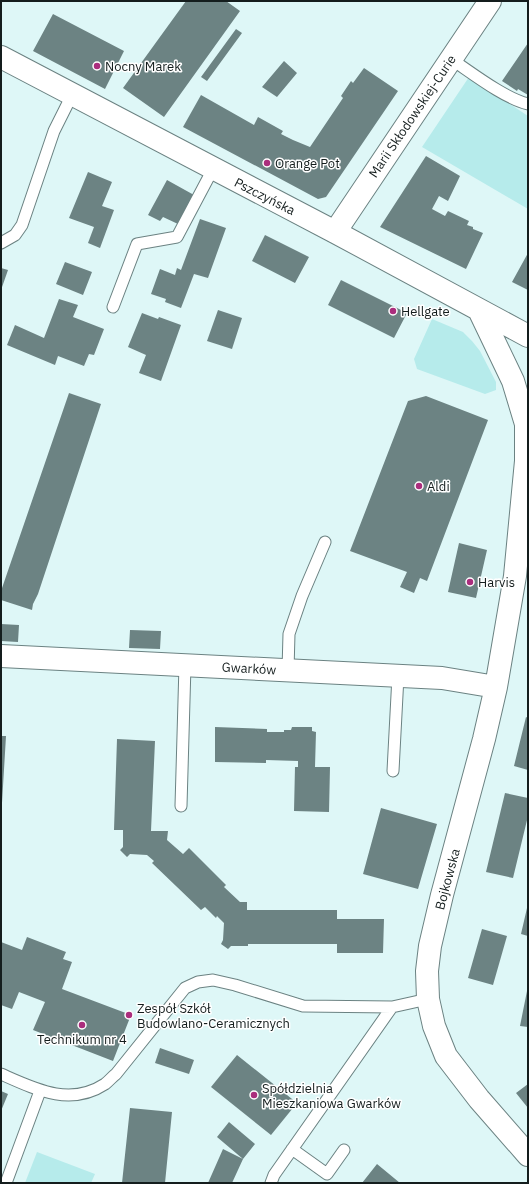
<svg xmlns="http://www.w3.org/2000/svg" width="529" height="1184" font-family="'IBM Plex Sans',sans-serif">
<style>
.green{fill:#b6ebeb}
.building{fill:#6c8383}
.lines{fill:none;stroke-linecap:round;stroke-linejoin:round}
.lane-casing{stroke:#6b8282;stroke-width:13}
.secondary-casing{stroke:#6b8282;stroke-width:24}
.lane{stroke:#fff;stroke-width:11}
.secondary{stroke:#fff;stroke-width:22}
.poi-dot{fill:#ab2d7d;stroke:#fff;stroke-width:1.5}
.labels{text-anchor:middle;stroke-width:3;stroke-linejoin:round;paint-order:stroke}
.poi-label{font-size:13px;fill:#141d1d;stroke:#fff;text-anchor:start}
.street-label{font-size:13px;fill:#141d1d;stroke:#fff}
</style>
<rect width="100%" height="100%" fill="#def7f7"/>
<path class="green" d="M469,77L528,116V209L422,147Z
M432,319L463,332L472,341L480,351L496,382V390L485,394L417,369L414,359Z
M37,1152L95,1174L91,1183H25Z"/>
<path class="building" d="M186,1H226L240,11L164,117L123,88Z
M53,14L124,51L105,89L33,51Z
M236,29L242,33L207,81L201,77Z
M528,43V95L518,89L517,91L502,81Z
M284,61L297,73L277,97L262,87Z
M364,68L398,91L326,197L318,199L183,127L201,95L254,125L258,117L283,131L281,134L293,140L310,147L343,98L341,96L351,81L353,83Z
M426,156L460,176L448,201L439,196L432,209L445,216L448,211L469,221L467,225L473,227V229L483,233L466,269L380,227Z
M88,172L112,182L102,206L114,210L100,248L88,243L94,227L69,218Z
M167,180L194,195L178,224L163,217L160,221L148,215Z
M200,219L226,228L208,278L194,274L181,308L165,302L166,299L151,294L160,269L175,275L177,268L181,270Z
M265,235L309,257L295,283L252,261Z
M528,253V290L512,282Z
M65,262L92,272L83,295L56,284Z
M1,268L8,270L1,290Z
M341,280L407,313L394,338L328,305Z
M59,299L78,305L73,317L104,329L94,355L89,354L84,366L58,356L55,365L7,345L15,325L44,338Z
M218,310L242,318L232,349L207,341Z
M142,313L158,319L159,317L181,325L161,381L139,373L146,355L128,347Z
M69,393L101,404L38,594L33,604L32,610L1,600V591Z
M426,396L488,420L427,581L420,578L414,593L400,587L407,572L350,551L408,401Z
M459,543L487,550L476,598L448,592Z
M1,624L19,625L18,642L1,641Z
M130,630L161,631L160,649L129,648Z
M526,717L528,718V770L514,766Z
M215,727L267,729V732H284V730H291L292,727H312V731L316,732L315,767H330L329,812L294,811L295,767H298V761L266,760V763L215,762Z
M1,736H6L2,803H1Z
M117,739L155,741L151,831H168L167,840L183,854L189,848L226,885L224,887L240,902H247V910H337V919H384L383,953H337V944H248V946H231L228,949L221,944L223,940L224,923L217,916L216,918L205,907L201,910L152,863L154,861L147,855L130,854L127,857L120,850L123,847V830H114Z
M505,793L528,798V816L513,878L486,872Z
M381,808L437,824L418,889L363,874Z
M527,908H528V936L521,934Z
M482,929L507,936L493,985L468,978Z
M27,937L66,952L63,959L72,962L62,989L131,1015L113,1061L33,1030L45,1002L19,992L12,1009L1,1005V942L22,950Z
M527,991H528V1027L520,1026Z
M160,1048L194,1060L189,1074L155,1063Z
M237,1055L297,1103L271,1135L211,1087Z
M528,1084V1108L516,1093Z
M1,1091L8,1094L1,1111Z
M130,1108L172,1112L165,1183H122Z
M229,1122L255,1144L243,1159L232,1183H208L223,1149L243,1159L217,1137Z
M377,1164L400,1183H362Z"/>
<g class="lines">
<g class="lane-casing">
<path id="lane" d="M451,59C472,73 504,98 528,104
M1,243L15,235L22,225L54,131L72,95
M113,307L137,244L177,237L213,169
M288,670L289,634L302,596L325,542
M393,771L398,676
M181,806L185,665
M1,1074C35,1089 70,1107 105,1084C109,1081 112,1077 116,1074L185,988L198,982L213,980L235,985L303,1006L392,1007L428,999
M292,1149L327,1174L344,1150
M6,1183L40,1091
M271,1183L274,1175L392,1007"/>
</g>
<g class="secondary-casing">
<path id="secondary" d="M1,57L335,232L528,336
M335,232L490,1
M479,310L513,381L526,424
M528,418L526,424V461L515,576L496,687L484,739L442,895L430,946L427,971L428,999L434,1026L446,1056L479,1099L528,1155
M1,656L442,678L496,687"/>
</g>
<use href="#lane" class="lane"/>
<use href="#secondary" class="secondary"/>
</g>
<g class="poi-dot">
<circle cx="97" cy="66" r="4"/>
<circle cx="267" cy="163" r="4"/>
<circle cx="393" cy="311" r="4"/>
<circle cx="419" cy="486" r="4"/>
<circle cx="470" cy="582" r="4"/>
<circle cx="129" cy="1015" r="4"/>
<circle cx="82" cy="1025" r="4"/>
<circle cx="254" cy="1095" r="4"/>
</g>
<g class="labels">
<g class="poi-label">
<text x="105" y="71">Nocny Marek</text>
<text x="275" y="168">Orange Pot</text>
<text x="401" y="316">Hellgate</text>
<text x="427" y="491">Aldi</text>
<text x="478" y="587">Harvis</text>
<text x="137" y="1013">Zespół Szkół<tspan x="137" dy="15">Budowlano-Ceramicznych</tspan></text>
<text x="82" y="1044" text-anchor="middle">Technikum nr 4</text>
<text x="262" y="1093">Spółdzielnia<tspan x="262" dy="15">Mieszkaniowa Gwarków</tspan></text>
</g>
<g class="street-label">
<text transform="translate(412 116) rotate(-56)" y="5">Marii Skłodowskiej-Curie</text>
<text transform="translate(265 196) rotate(27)" y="5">Pszczyńska</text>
<text transform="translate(249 668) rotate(3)" y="5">Gwarków</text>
<text transform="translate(447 879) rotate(-75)" y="5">Bojkowska</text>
</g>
</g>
<rect width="529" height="1184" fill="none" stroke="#141d1d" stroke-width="4"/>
</svg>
